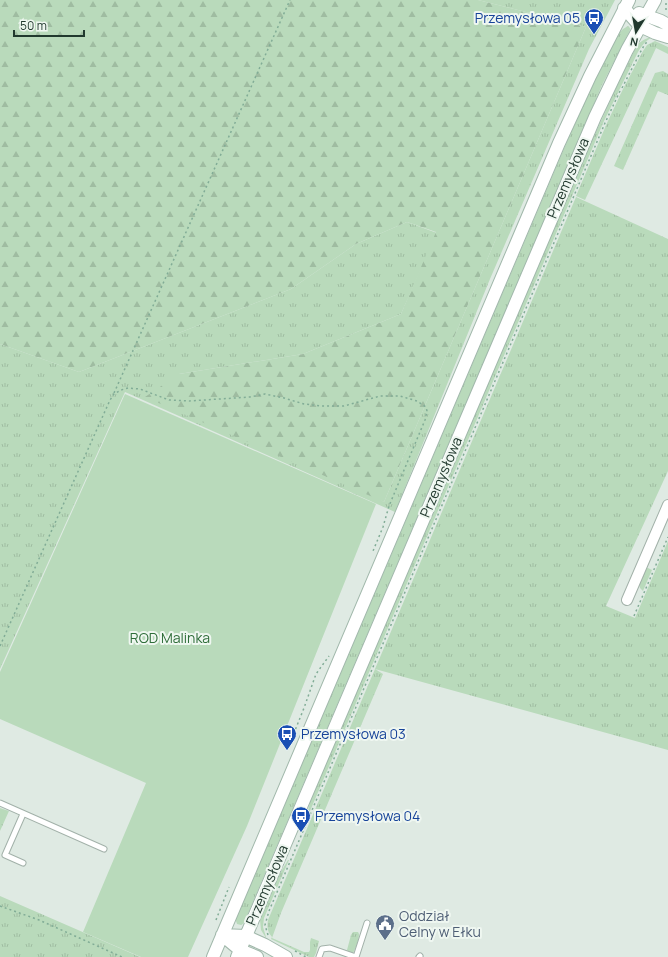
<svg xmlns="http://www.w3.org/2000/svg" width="668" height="957" font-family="Manrope,sans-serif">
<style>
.grass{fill:url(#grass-tufts)}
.forest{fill:url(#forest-firs)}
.green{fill:#b9dabb}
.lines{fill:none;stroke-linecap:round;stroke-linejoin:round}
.lane-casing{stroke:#a2b1a9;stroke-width:7}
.street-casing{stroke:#a2b1a9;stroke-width:12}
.secondary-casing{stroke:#a1b8ab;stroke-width:14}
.path{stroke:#81ac96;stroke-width:1.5;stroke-dasharray:2 3;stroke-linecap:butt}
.lane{stroke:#fff;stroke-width:5}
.street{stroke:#fff;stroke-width:10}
.secondary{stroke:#fff;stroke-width:12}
.labels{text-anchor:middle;stroke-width:4;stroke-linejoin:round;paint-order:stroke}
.transit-label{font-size:14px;fill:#164399;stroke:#eff7f1;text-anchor:start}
.street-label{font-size:14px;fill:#21392e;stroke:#eff7f1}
.park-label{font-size:14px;fill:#2e6d39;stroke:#eff7f1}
.service-label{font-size:14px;fill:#4e5e75;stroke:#eff7f1;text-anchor:start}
</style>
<defs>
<pattern id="grass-tufts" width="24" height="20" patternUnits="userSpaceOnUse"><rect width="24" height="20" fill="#b9dabb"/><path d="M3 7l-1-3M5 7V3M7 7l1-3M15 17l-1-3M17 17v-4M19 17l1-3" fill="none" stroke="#9fbca1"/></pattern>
<pattern id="forest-firs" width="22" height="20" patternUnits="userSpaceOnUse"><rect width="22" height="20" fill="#b9dabb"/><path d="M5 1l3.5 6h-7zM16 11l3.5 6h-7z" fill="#9fbca1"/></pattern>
</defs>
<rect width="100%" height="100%" fill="#dfeae3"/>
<path class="grass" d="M478,0H615L589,49L490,279L395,512L125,392L0,669V344L79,372L291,289L356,244L407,222L437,233L401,314L303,354L179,374L384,502L586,27Z
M628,26L630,28V30L602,85L575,148L244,923L241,925L237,924L236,921V919L566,144L594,81L616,36L623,29Z
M651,37V38C644,42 642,46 638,52L604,121L310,811H308L311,798L586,154L617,86L636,47C639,42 644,39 651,37Z
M655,41L668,47V54L656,48L585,200L576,196L607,123L623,89L643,51L647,45Z
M663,71L668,74V95L658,91L623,170L614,166L655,73Z
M576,197L668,239V471L606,606L635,618L668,541V750L375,669Z
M646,568H648L652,570L643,591L640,588L639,584Z
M375,669L383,674L281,913L272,938L304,952H309L310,950V942L311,938L319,941L316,953L314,957H309L271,939L272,937C267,932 267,926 268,920Z
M0,808L9,811L0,831Z
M288,860H289L264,918L263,927L266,937V938L261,930L260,920L279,875Z
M0,896L140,957H0Z
M353,932H358L359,934C359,940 356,948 353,953C350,953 348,952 347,950L351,935Z"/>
<path class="forest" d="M0,0H478L586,27L384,502L145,397L179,374L303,354L401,314L436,232L407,222L356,244L291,289L79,372L0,344Z"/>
<path class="green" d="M125,394L376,504L247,826L188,957H141L83,932L146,783L0,719V672Z"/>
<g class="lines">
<g class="lane-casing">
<path id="lane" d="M0,803L104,849
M23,863L5,855L23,814
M319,957L322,949L330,948L356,957L367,923
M419,957L420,956"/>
</g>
<g class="street-casing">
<path id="street" d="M627,600L668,505"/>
</g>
<g class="secondary-casing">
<path id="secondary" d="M624,8L640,26L655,33L668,37
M639,13L661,21L668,25
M222,935L245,936L265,945L286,957
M222,935L240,950L257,957
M213,957L559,143L590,76L629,0
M237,957L595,117L627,50L655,0"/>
</g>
<path class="path" d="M666,3V11
M622,88L642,49L645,44L648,41
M114,393L290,0
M634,616L668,537
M0,646L110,400L114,394L121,390L128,388L140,389L169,400L189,401L250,397L265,394L284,398L304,404L322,406H344L380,396H400L417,401L426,407L427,411L425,420L389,506L383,527L373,551
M290,743L304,708L316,674L329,656
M0,906L39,920L122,957
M216,920L229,887
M268,935L265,925L269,911L605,123L620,91
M295,951L306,957"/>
<use href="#lane" class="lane"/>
<use href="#street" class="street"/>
<use href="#secondary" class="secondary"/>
</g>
<defs>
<g id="bus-pin" transform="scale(1)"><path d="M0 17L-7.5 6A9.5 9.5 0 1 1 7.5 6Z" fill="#1a4fb4" stroke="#eff7f1"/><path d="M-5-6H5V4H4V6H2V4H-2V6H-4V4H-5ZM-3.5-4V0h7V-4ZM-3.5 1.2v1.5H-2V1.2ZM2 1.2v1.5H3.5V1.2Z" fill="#fff"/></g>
<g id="civic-pin" transform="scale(1)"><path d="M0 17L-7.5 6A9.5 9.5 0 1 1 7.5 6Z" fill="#5c6f8a" stroke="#eff7f1"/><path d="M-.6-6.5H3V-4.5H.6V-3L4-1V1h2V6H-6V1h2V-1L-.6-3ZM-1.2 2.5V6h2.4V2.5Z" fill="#fff"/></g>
</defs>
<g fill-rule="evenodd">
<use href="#bus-pin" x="594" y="18"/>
<use href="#bus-pin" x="287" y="734"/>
<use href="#bus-pin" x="301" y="816"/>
<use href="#civic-pin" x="385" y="924"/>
</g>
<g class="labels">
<g class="transit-label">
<text x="580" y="23" text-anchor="end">Przemysłowa 05</text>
<text x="301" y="739">Przemysłowa 03</text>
<text x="315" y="821">Przemysłowa 04</text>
</g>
<g class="street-label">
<text transform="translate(568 178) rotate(-67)" y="5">Przemysłowa</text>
<text transform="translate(441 477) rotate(-67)" y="5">Przemysłowa</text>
<text transform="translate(267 885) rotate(-67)" y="5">Przemysłowa</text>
</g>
<g class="park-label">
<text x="170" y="643">ROD Malinka</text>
</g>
<g class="service-label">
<text x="399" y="921">Oddział<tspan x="399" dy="16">Celny w Ełku</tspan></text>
</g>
</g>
<g transform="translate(636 32) rotate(191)" stroke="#eff7f1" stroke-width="3" paint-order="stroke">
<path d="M0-3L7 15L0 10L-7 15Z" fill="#21392e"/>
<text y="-6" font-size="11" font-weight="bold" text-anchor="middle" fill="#21392e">N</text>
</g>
<path d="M14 30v6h70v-6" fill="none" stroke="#21392e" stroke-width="2"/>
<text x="20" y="30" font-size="12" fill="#21392e" stroke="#eff7f1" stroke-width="3" paint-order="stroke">50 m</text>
</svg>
